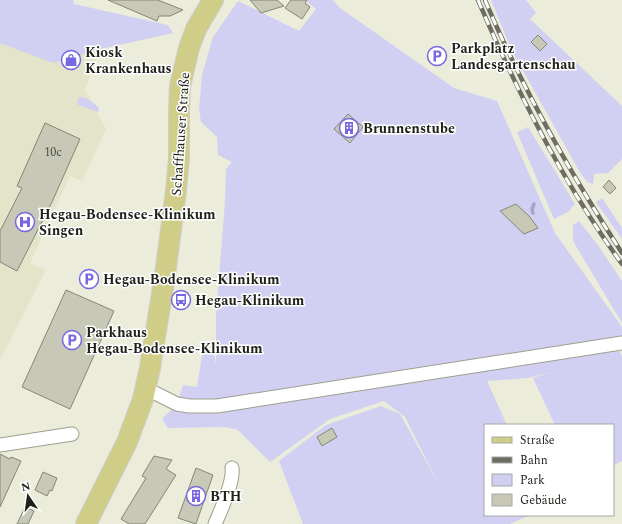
<svg xmlns="http://www.w3.org/2000/svg" width="622" height="524" font-family="Spectral,serif">
<style>
.built{fill:#e3e4ca}
.green{fill:#d1d0f3}
.lines{fill:none;stroke-linecap:round;stroke-linejoin:round}
.stream{stroke:#a5a4cd;stroke-width:3.5}
.building{fill:#c7c8b6;stroke:#858675}
.minor-casing{stroke:#9f9f8e;stroke-width:15}
.primary-casing{stroke:#cececd;stroke-width:22}
.minor{stroke:#fff;stroke-width:13}
.primary{stroke:#d0cd88;stroke-width:20}
.rail-casing{stroke:#6d6d62;stroke-width:4.5}
.rail{stroke:#fff;stroke-width:3;stroke-dasharray:9;stroke-linecap:butt}
.labels{text-anchor:middle;stroke-width:3;stroke-linejoin:round;paint-order:stroke}
.number-label{font-size:12px;fill:#4a4b42}
.poi-label{font-size:14px;font-weight:bold;fill:#21211b;stroke:#fff;text-anchor:start}
.street-label{font-size:14px;fill:#21211b;stroke:#fff}
</style>
<rect width="100%" height="100%" fill="#ebecda"/>
<path class="built" d="M0,10L99,52L85,90L106,129L82,181L70,176L30,263L46,270L0,360Z"/>
<path class="green" d="M0,0H73L74,4L168,25L173,33L105,48L53,63L0,43Z
M305,0H333L340,8L454,88L497,101L555,233L622,327V343L615,345L622,356V461L613,466V425H555L533,378L551,372L528,378L487,381L507,425H485V515H530L510,524H303L279,461L326,425L381,406L400,414L438,483L405,417L384,401L330,419L270,462L238,430L225,427L168,428L162,419L177,404L183,385L197,387L203,349L213,350L216,364V315L225,201L226,169L232,162L218,155L217,137L201,122L199,109L202,75L213,37L238,1L299,31L316,9Z
M491,0H526L536,13L530,19L622,106V159L608,173L594,174L593,184L587,182L578,169L511,49Z
M80,97C87,97 94,103 99,108L98,112L78,105L77,101Z
M528,127L575,204L568,212L554,219L517,132Z
M602,198L622,228V239L596,202Z
M579,221L597,244L622,281V323L573,241V225Z"/>
<g class="lines">
<path class="stream" d="M533,213L532,209L534,204"/>
</g>
<path class="building" d="M108,0H158L183,10L170,16H159L157,21Z
M250,0H277L284,6L261,13Z
M291,0H307L305,3L310,7L302,19L285,8Z
M538,35L547,44L540,51L531,42Z
M70,50L80,55L73,70L63,66Z
M348,114L363,127L350,143L334,129Z
M45,123L80,139L52,202L17,271L0,262V231L22,188L17,186Z
M609,180L616,188L610,194L603,187Z
M516,204L529,216L538,228L524,234L500,211Z
M66,290L114,311L70,409L22,387Z
M332,428L337,437L322,446L317,437Z
M0,454L10,459L11,457L21,461L0,507Z
M154,456L172,460L166,469L176,475L145,524H129L121,519L146,478L142,476Z
M196,468L213,475L196,524L178,518Z
M43,472L57,478L52,491L50,490L47,496L35,490Z
M25,507L34,511L28,524H17Z"/>
<g class="lines">
<g class="minor-casing">
<path id="minor" d="M155,393L177,404L189,406H217L622,343
M0,445L72,434
M215,524C221,510 234,482 232,468"/>
</g>
<g class="primary-casing">
<path id="primary" d="M86,524L127,442L143,399L150,368L165,275L176,191L179,158V110L180,86L189,48L196,29L213,0"/>
</g>
<use href="#minor" class="minor"/>
<use href="#primary" class="primary"/>
<g class="rail-casing">
<path id="rail" d="M478,0C517,92 563,183 622,264
M485,0C523,90 569,171 622,253"/>
</g>
<use href="#rail" class="rail"/>
</g>
<defs>
<g id="parking-ring" transform="scale(1)"><circle r="9.5" fill="#fff" stroke="#7867e2" stroke-width="1.5"/><path d="M-3.5-5.5H1a3.5 3.5 0 0 1 0 7H-1V5.5H-3.5ZM-1-3.4V-.6H.8a1.4 1.4 0 0 0 0-2.8Z" fill="#7867e2"/></g>
<g id="shop-ring" transform="scale(1)"><circle r="9.5" fill="#fff" stroke="#7867e2" stroke-width="1.5"/><path d="M-5-2.5h2.3a2.7 3.5 0 0 1 5.4 0H5L5.5 6h-11ZM-1.5-2.5h3a1.5 2.3 0 0 0-3 0Z" fill="#7867e2"/></g>
<g id="building-ring" transform="scale(1)"><circle r="9.5" fill="#fff" stroke="#7867e2" stroke-width="1.5"/><path d="M-4-6H4V6H1V3H-1V6H-4ZM-2.5-4.3h1.7v1.8h-1.7ZM.8-4.3h1.7v1.8H.8ZM-2.5-1h1.7V.8h-1.7ZM.8-1h1.7V.8H.8Z" fill="#7867e2"/></g>
<g id="hospital-ring" transform="scale(1)"><circle r="9.5" fill="#fff" stroke="#7867e2" stroke-width="1.5"/><path d="M-5-5h3v3.5h4V-5h3V5h-3V1.5h-4V5h-3Z" fill="#7867e2"/></g>
<g id="bus-ring" transform="scale(1)"><circle r="9.5" fill="#fff" stroke="#7867e2" stroke-width="1.5"/><path d="M-5-6H5V4H4V6H2V4H-2V6H-4V4H-5ZM-3.5-4V0h7V-4ZM-3.5 1.2v1.5H-2V1.2ZM2 1.2v1.5H3.5V1.2Z" fill="#7867e2"/></g>
</defs>
<g fill-rule="evenodd">
<use href="#parking-ring" x="437" y="56"/>
<use href="#shop-ring" x="71" y="60"/>
<use href="#building-ring" x="349" y="128"/>
<use href="#hospital-ring" x="25" y="222"/>
<use href="#parking-ring" x="89" y="279"/>
<use href="#bus-ring" x="181" y="300"/>
<use href="#parking-ring" x="72" y="340"/>
<use href="#building-ring" x="196" y="496"/>
</g>
<g class="labels">
<g class="number-label">
<text x="53" y="156">10c</text>
</g>
<g class="poi-label">
<text x="451" y="53">Parkplatz<tspan x="451" dy="16">Landesgartenschau</tspan></text>
<text x="85" y="57">Kiosk<tspan x="85" dy="16">Krankenhaus</tspan></text>
<text x="363" y="133">Brunnenstube</text>
<text x="39" y="219">Hegau-Bodensee-Klinikum<tspan x="39" dy="16">Singen</tspan></text>
<text x="103" y="284">Hegau-Bodensee-Klinikum</text>
<text x="195" y="305">Hegau-Klinikum</text>
<text x="86" y="337">Parkhaus<tspan x="86" dy="16">Hegau-Bodensee-Klinikum</tspan></text>
<text x="210" y="501">BTH</text>
</g>
<g class="street-label">
<text transform="translate(180 134) rotate(-86)" y="5">Schaffhauser Straße</text>
</g>
</g>
<rect x="484" y="424" width="130" height="92" fill="#ffffff" stroke="#a6a6a4"/>
<rect x="492" y="437" width="20" height="6" fill="#d0cd88" stroke="#a6a6a4"/>
<text x="520" y="444" font-size="12" fill="#21211b">Straße</text>
<rect x="492" y="457" width="20" height="6" fill="#6d6d62" stroke="#a6a6a4"/>
<text x="520" y="464" font-size="12" fill="#21211b">Bahn</text>
<rect x="492" y="474" width="20" height="12" fill="#d1d0f3" stroke="#a6a6a4"/>
<text x="520" y="484" font-size="12" fill="#21211b">Park</text>
<rect x="492" y="494" width="20" height="12" fill="#c7c8b6" stroke="#a6a6a4"/>
<text x="520" y="504" font-size="12" fill="#21211b">Gebäude</text>
<g transform="translate(28 496) rotate(347)" stroke="#ffffff" stroke-width="3" paint-order="stroke">
<path d="M0-3L7 15L0 10L-7 15Z" fill="#21211b"/>
<text y="-6" font-size="11" font-weight="bold" text-anchor="middle" fill="#21211b">N</text>
</g>
</svg>
